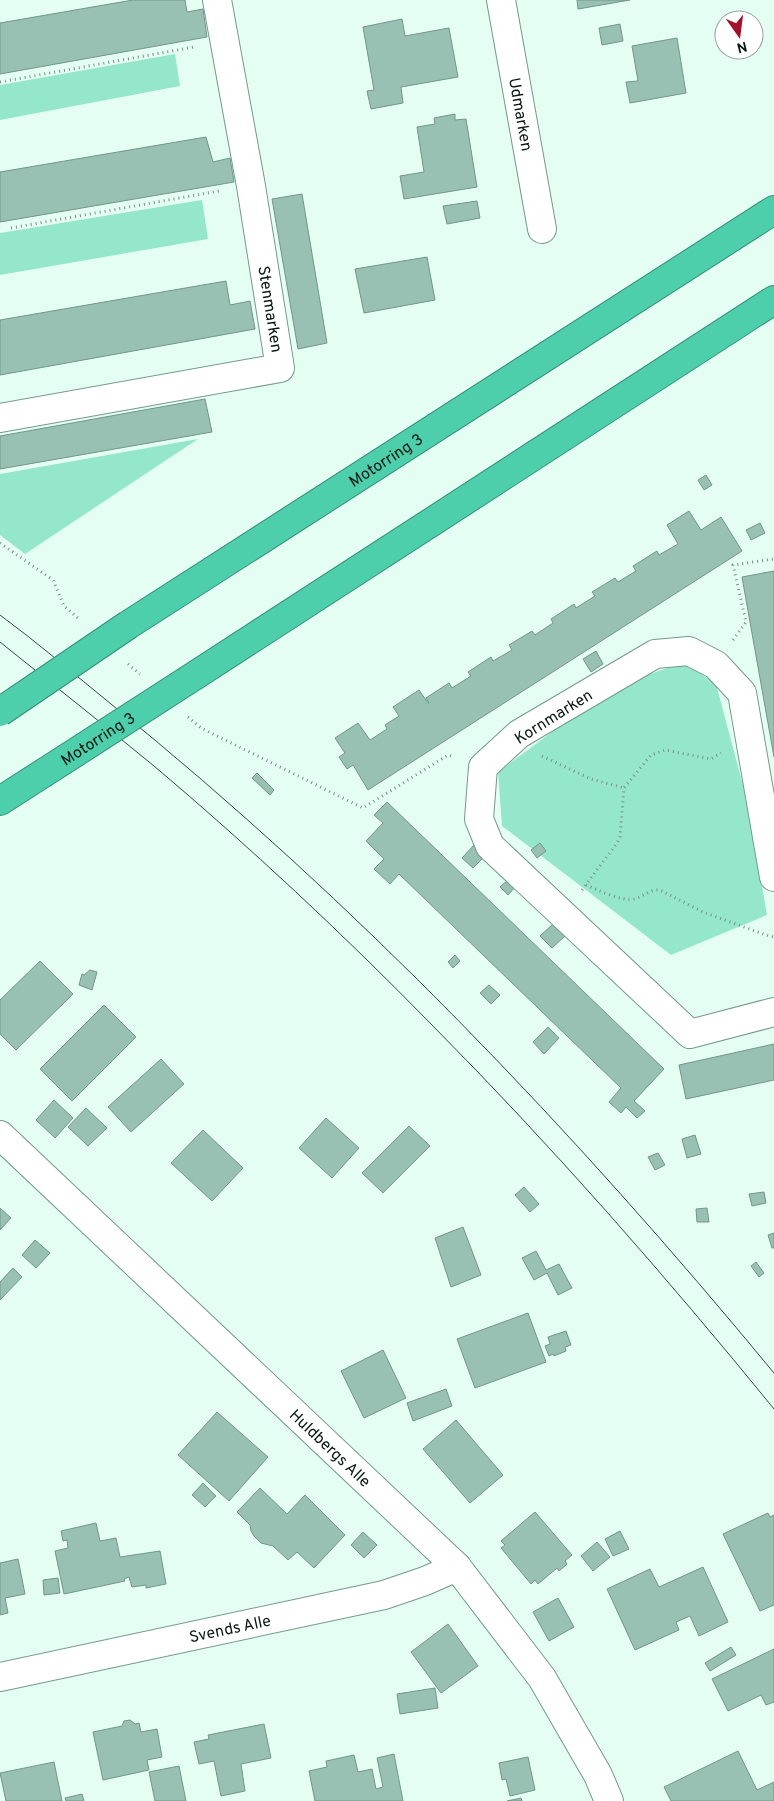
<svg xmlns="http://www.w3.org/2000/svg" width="774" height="1801" font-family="Overpass,sans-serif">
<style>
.green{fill:#95e7cc}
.building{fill:#99c1b3;stroke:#709789}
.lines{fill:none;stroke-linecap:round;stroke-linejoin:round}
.minor-casing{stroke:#739a8c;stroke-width:30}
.motorway-casing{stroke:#348f75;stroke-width:30}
.path{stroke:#7b8f88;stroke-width:3;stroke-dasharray:1 4;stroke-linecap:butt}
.minor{stroke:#fff;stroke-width:28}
.motorway{stroke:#4ccfaa;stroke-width:28}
.tram{stroke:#374943;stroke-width:1}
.motorway-bridge-casing{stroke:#348f75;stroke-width:30;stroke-linecap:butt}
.motorway-bridge{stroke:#4ccfaa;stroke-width:28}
.labels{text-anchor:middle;stroke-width:4;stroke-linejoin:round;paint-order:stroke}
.street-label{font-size:16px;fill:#081813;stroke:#fff}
</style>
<rect width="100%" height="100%" fill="#e5fef4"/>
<path class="green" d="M175,54L180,86L0,120V85Z
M202,200L208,239L0,275V233Z
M198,439L25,554L0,535V474Z
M683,662L716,684L747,800L767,915L671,955L502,826L498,772L610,689Z"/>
<path class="building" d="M133,0H185L187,12L203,9L207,37L0,74V23Z
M577,0H630L578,9Z
M402,19L405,36L449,28L458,77L401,87L403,103L371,109L367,91L374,90L363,27Z
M620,24L623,41L602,45L599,28Z
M677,38L686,93L630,103L626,82L638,81L632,46Z
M455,114V120L466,119L477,187L404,199L400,176L424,172L417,127L435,124L434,118Z
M206,137L213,162L230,158L234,182L0,222V172Z
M302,194L327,343L298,349L272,199Z
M477,201L480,218L447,224L443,206Z
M427,257L435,300L364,313L355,269Z
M226,281L230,305L250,301L255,329L0,375V320Z
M205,399L212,432L0,469V436Z
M706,475L712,485L704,490L698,480Z
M689,511L701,530L721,517L742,551L368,790L353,765L347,769L339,757L345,753L335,738L358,723L370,740L387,729L385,725L399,716L393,707L419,690L428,703H429L426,698L449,683L452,688L471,676L468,672L491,657L493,661L512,650L509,645L532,631L535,635L553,623L551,619L574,604L576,608L595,596L592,592L615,578L618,582L636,571L633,566L657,551L659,555L678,544L667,525Z
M760,523L765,533L751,540L746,530Z
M774,571V757L742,577Z
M596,651L603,664L591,672L583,659Z
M257,773L274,790L270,795L252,778Z
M387,802L664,1069L634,1101L645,1111L637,1118L626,1107L621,1113L609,1102L621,1088L399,874L390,884L374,869L384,859L366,841L383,823L374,815Z
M540,843L546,851L537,858L531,850Z
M475,844L486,855L473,868L462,858Z
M509,879L516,886L508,895L500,887Z
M553,924L565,936L552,948L540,936Z
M455,955L460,961L453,968L448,962Z
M40,961L73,994L16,1050L0,1034V1000Z
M90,970L97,972L92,990L79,985L82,974L84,975Z
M489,985L500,995L491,1004L480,993Z
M104,1005L136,1037L72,1101L40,1069Z
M548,1027L559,1038L544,1054L533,1042Z
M774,1044V1080L686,1099L679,1065Z
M161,1059L184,1084L131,1132L108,1107Z
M54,1100L73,1118L55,1138L36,1120Z
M86,1108L107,1128L88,1146L68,1127Z
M326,1118L359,1148L332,1178L299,1148Z
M409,1126L430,1146L383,1193L362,1173Z
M203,1130L243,1168L212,1201L171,1163Z
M695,1135L701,1154L687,1158L682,1139Z
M658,1153L665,1165L655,1170L648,1157Z
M524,1187L539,1204L530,1212L515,1195Z
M764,1192L766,1203L752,1206L749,1194Z
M0,1208L11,1218L0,1230Z
M707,1208L709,1222H697L696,1209Z
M463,1227L481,1275L451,1287L435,1238Z
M774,1233V1248H772L768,1235Z
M35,1240L50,1253L36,1268L22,1255Z
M536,1251L546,1270L559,1264L572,1288L558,1295L547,1273L534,1280L522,1258Z
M756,1262L764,1273L759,1277L751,1266Z
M13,1268L22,1277L0,1300V1282Z
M528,1313L546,1362L475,1388L457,1339Z
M566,1331L571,1345L565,1347L566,1351L554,1356L553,1354L549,1356L545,1346L550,1344L548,1337Z
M383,1350L406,1398L364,1418L341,1371Z
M446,1389L452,1406L413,1421L407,1403Z
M217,1412L268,1457L229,1501L178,1455Z
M456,1420L503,1475L470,1503L423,1449Z
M203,1483L216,1496L205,1507L192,1495Z
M260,1488L287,1514L305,1495L345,1535L314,1568L297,1552L288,1560L273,1546L261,1543L254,1536L251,1531L250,1525L237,1512Z
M535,1512L572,1555L565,1561L567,1564L559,1571L557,1568L538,1584L535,1580L531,1584L501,1548L505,1545L501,1541Z
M768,1513L770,1517L774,1515V1605L760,1611L723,1534Z
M96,1523L100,1541L116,1538L120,1557L160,1551L166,1584L146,1588V1585L132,1587L129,1577L124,1579L125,1581L64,1594L55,1551L68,1548L67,1540L63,1541L61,1531Z
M620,1531L629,1549L613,1556L605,1539Z
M363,1532L377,1545L364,1558L351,1545Z
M597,1542L610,1557L593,1571L581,1556Z
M18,1559L25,1594L5,1598L8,1613L0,1615V1563Z
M703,1567L728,1622L699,1636L690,1616L676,1622L679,1630L635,1650L607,1589L650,1569L659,1587Z
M58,1578L60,1593L44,1595L43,1580Z
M558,1598L574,1627L549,1641L533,1612Z
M448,1624L478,1666L441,1693L411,1652Z
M731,1647L736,1655L710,1671L705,1663Z
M774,1649V1702L766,1705L761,1695L728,1711L712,1679Z
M435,1688L438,1708L400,1714L397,1694Z
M130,1720L135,1724L139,1723L141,1732L157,1729L162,1757L147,1760L149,1770L103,1780L93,1732L122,1726L124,1721Z
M264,1724L271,1758L241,1764L245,1791L221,1796L214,1761L199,1764L194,1742L209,1739L208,1735Z
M738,1751L757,1790L774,1782V1801H671L664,1787Z
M394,1754L403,1801H315L309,1771L327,1767L326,1761L354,1755L358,1772L372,1769L376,1789L383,1787L377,1758Z
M528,1757L535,1790L510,1796L506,1779L502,1780L499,1763Z
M54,1762L62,1801H6L0,1773Z
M179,1766L186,1801H155L149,1772Z
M82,1794L84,1801H66L65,1798Z
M521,1798L522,1801H507Z"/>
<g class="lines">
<g class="minor-casing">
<g id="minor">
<path id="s1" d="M501,0L542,229"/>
<path d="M0,418L280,368L251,186L217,0"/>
<path d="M774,877L742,693L716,665L689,651L655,654L519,734L483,767L479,819L490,846L690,1034L774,1012"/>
<path id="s2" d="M0,1135L457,1567L542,1678L598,1775L609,1801"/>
<path id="s3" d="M0,1677L384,1595L425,1581L457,1567"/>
</g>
</g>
<g class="motorway-casing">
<g id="motorway">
<path id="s4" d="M128,625L774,210"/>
<path d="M188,680L774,300"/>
<path d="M0,801L42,774"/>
</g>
</g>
<path class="path" d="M0,82L194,47
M11,228L219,191
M0,543L53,580L64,606L79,619
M733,640L746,622L733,565L774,559
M128,664L140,674
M188,717L201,728L363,808L448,755L454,757
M542,756L591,779L624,788
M586,885C598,890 622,902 635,899C644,896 650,889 660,890L703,912L766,935L774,937
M582,890L617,843L620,837L624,788L651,755L665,750L711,759L721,753"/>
<use href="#minor" class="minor"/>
<use href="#motorway" class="motorway"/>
<path class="tram" d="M0,615C38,643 74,674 111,704C357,903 573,1129 774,1373
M0,642C51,683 103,724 154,766C250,847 343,934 431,1024C552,1146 665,1275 774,1409"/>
<g class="motorway-bridge-casing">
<g id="motorway-bridge">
<path d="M0,712L128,625"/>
<path id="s5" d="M42,774L188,680"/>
</g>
</g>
<use href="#motorway-bridge" class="motorway-bridge"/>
</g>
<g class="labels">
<g class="street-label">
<text dy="6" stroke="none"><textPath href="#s1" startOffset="116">Udmarken</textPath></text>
<text transform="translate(271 309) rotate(81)" y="6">Stenmarken</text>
<text dy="6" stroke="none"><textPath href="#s4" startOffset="306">Motorring 3</textPath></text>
<text transform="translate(553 716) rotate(-32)" y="6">Kornmarken</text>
<text dy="6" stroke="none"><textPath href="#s5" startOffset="66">Motorring 3</textPath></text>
<text dy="6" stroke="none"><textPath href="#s2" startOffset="455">Huldbergs Alle</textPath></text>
<text dy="6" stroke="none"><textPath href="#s3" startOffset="235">Svends Alle</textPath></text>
</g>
</g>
<g transform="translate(739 35) rotate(166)"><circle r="24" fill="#ffffff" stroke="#9ca3a1"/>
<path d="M0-4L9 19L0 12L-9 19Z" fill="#a70e29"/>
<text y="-8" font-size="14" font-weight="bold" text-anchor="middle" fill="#081813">N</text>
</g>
</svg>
